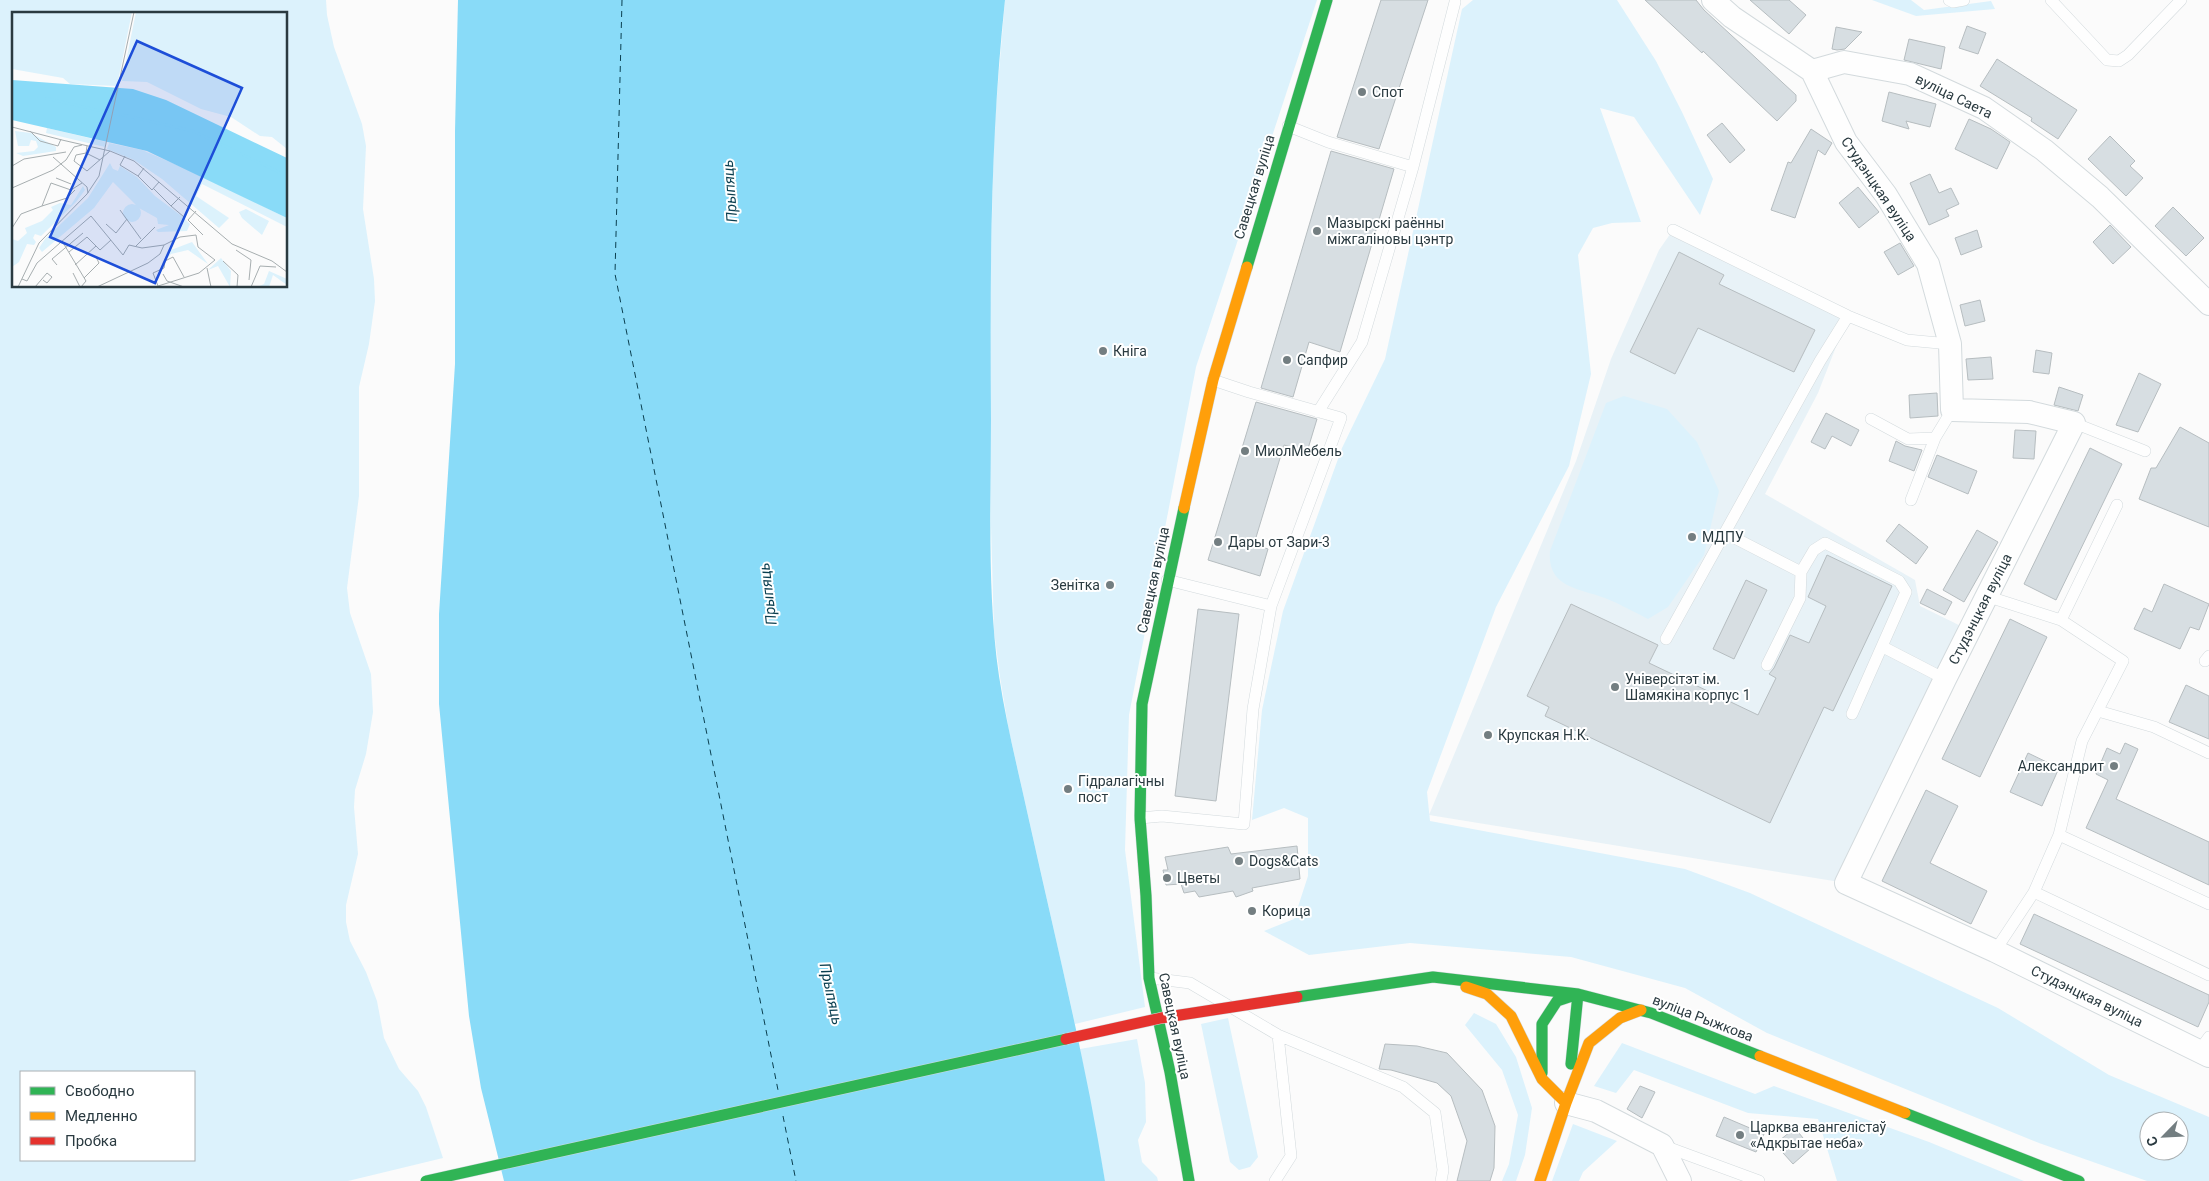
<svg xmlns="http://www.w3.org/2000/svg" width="2209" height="1181" font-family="Roboto,sans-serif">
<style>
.built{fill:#e8f2f7}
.green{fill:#dcf2fc;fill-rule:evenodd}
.water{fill:#89dbf8}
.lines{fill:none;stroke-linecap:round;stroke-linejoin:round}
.ferry{stroke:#0a3f50;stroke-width:1;stroke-dasharray:6 5;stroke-linecap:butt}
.building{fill:#d7dee2;stroke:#b6bdc0}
.lane-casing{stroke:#d3dadd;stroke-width:12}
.street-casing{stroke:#d3dadd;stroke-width:24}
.fast-casing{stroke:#d3dadd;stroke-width:12}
.slow-casing{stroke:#d3dadd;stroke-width:12}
.lane{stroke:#fefefe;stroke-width:11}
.street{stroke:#fefefe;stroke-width:22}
.fast{stroke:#30b455;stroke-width:11}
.slow{stroke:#ff9f0a;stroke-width:11}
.fast-bridge-casing{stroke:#d3dadd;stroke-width:12;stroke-linecap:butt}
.jam-bridge-casing{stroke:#d3dadd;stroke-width:12;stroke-linecap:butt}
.fast-bridge{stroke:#30b455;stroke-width:11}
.jam-bridge{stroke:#e5322d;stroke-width:11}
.poi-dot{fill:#737e81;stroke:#fff;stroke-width:2}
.labels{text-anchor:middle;stroke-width:4;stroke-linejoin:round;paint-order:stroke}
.poi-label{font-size:14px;fill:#2a3a40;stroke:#fff;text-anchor:start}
.street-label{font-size:14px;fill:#2a3a40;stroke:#fff}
.water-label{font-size:15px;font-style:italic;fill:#0a3f50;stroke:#fff}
.inset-river{fill:none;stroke:#89dbf8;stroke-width:2.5}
.inset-road{fill:none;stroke:#a7aeb0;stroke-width:1}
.view{fill:#1d4ed8;fill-opacity:0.15;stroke:#1d4ed8;stroke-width:2.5}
.inset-edge{fill:none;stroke:#2a3a40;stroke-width:2.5}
</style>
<rect width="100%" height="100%" fill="#fbfbfb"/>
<path class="built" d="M1673,230L1848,316L1818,393L1765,494L1915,580L1920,606L1969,630L1846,883L1429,815L1576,461L1611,359L1659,250Z"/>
<path class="green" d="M0,0H326L327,15L334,47L362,124L366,146L363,209L374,279L375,301L369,344L359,387V496L347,588L350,613L371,674L373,712L366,754L355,790L354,807L358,854L346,905V922L350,941L366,972L377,1001L384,1038L399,1069L418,1091L426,1107L443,1158L348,1181H0ZM14,14H286V286H14ZM21,1072H194V1160H21Z
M1005,0H1317L1196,367L1129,715L1125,850L1145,1007L1075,1024L1009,731L1000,677L994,631L991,525L990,303L994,131Z
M1473,0H1617L1656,61L1682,112L1713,179L1700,215L1634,117L1600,108L1641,222L1612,223L1593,228L1578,255L1591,374L1569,466L1496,607L1427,792L1430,821L1685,869L1750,893L1998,1008L2109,1075L2209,1117V1181H2147L2039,1143L1767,1033L1685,988L1571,957L1410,943L1309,955L1264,931L1294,919L1308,876V818L1284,808L1252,820L1262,710L1283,611L1342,448L1385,359L1462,9ZM2149,1121H2179V1151H2149Z
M1872,0H1911L1924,10L1991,1L1995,9L1916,16Z
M1624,396L1667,409L1697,442L1719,491L1704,555L1668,607L1648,619C1634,612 1620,604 1605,598C1579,588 1547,588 1550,551L1606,403Z
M1474,1013L1496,1024L1516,1057L1532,1108L1525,1155L1516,1181H1502L1509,1164L1518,1115L1502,1070L1465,1025Z
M1228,1018L1258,1157L1250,1167L1239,1170L1230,1162L1201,1024Z
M1137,1039L1145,1083L1146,1122L1138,1140L1142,1162L1157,1177L1158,1181H1105L1080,1049Z
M1622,1043L1755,1094L1774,1086L1929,1142L2024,1181H1837L1818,1119L1748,1113L1634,1070L1616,1093L1594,1086Z
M1573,1124L1617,1141L1583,1172L1579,1181H1552Z"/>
<path class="water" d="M458,0H1005C990,139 990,279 991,419C991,505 987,592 999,676C1007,728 1020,778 1031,829C1057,946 1086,1063 1105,1181H504L481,1088L469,1016L439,704V614L455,364V131Z"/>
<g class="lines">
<path class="ferry" d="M622,0L615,274L778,1090
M783,1116L796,1181"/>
</g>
<path class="building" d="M1381,0H1428L1379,149L1337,137Z
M1645,0H1696L1704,10L1796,95V101L1777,121L1703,51L1702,53Z
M1750,0H1789L1806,15L1789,34Z
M1967,26L1986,33L1978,54L1959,48Z
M1836,27L1862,32L1845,49L1837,50L1832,49Z
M1909,39L1945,47L1941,69L1904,60Z
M1997,59L2077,110L2058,139L2031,121L2032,118L1980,86Z
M1889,92L1936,104L1930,127L1906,121L1909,129L1882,121Z
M1969,119L1991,129L2010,142L1997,169L1955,149Z
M1722,123L1745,150L1730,163L1707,135Z
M1811,129L1832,143L1825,155L1818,150L1795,218L1771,210L1788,162L1791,163Z
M2110,136L2135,161L2130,166L2143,178L2126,196L2088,159Z
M1331,151L1394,169L1340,352L1309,342L1293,397L1261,388Z
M1930,174L1939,193L1951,188L1959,204L1946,210L1949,216L1929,225L1910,183Z
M1858,187L1879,212L1859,228L1839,203Z
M2173,207L2204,238L2186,256L2155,226Z
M2110,225L2131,247L2113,264L2093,242Z
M1977,230L1982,247L1961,255L1955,238Z
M1900,243L1914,266L1898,275L1884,252Z
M1679,252L1724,275L1719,284L1815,330L1794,372L1698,328L1675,374L1630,352Z
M1980,300L1985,321L1965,326L1960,305Z
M2036,350L2052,353L2049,374L2033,372Z
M1991,357L1993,379L1968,380L1966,359Z
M2139,373L2161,384L2138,432L2116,425Z
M2059,387L2083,395L2078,411L2054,405Z
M1937,393L1938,416L1910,418L1909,395Z
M1256,402L1317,419L1307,452L1284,445L1254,544L1268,549L1260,576L1208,560Z
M1826,413L1859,430L1851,446L1832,436L1825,449L1811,442Z
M2180,427L2209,443V527L2139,499L2151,468H2156Z
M2015,430L2036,431L2034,459L2013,458Z
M1896,441L1905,446L1922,450L1914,471L1889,461Z
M2090,448L2122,464L2056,600L2024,584Z
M1937,455L1977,471L1968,494L1928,477Z
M1899,524L1928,547L1916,564L1886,541Z
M1977,530L1998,542L1964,602L1943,590Z
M1827,555L1892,586L1833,711L1824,707L1770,823L1545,716L1549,707L1527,696L1571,604L1658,645L1649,663L1758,715L1776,678L1769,674L1774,668L1790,635L1809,643L1826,606L1808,597Z
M1746,580L1767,590L1734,659L1713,649Z
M2164,584L2209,604L2199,630L2190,627L2180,649L2134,629L2144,608L2152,612Z
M1927,589L1952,602L1945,615L1920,603Z
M1198,609L1239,614L1216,801L1175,796Z
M2010,619L2047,637L1980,777L1942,759Z
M2186,685L2209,696V739L2169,722Z
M2125,743L2138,749L2116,799L2209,842V885L2086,828L2108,780L2096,774L2107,748L2120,754Z
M2028,753L2059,768L2042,806L2010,792Z
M1926,790L1958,806L1930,863L1987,891L1971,924L1882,881Z
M1297,846L1300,879L1252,888L1253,891L1236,897L1233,891L1199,897L1195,891L1184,893L1181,884L1166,885L1163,870H1168L1165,857L1228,847L1231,854Z
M2034,914L2209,995V1002L2198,1027L2020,944Z
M1385,1044L1417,1046L1447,1053L1482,1090L1495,1126L1494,1168L1490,1181H1457L1467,1141L1451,1096L1437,1083L1391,1070L1379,1069Z
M1640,1086L1655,1092L1642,1118L1627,1109Z
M1724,1117L1764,1134L1756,1152L1716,1136Z
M1795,1128L1811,1148L1793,1164L1775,1144Z"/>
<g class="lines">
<g class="lane-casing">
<path id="lane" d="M1949,0L1953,2L1964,0
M2051,0L2107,60L2119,61L2128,55L2181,0
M1288,126L1328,142L1413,167L1362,342L1318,412
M1413,167L1455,2
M1673,230L1848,316L1907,340L1950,344
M1213,380L1249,392L1341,418L1271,606
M1871,419L1908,439L1935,438
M2074,423L2145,451
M1911,500L1935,438L1952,410
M1725,533L1801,572L1814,550L1825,543L1899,581L1906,592L1852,714
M1986,596L2061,620L2123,661L2082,741L2059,835L2209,904
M2061,620L2117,505
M1666,639L1820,361L1848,316
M1883,647L1945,679
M2205,661L2209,656
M1767,665L1800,598L1801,572
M2098,711L2154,727L2209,753
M1140,818L1162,816L1244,824L1253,709L1271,606L1167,580
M2034,892L2209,975
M1995,951L2034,892L2059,835
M1150,978L1190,983L1278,1035L1403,1087L1435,1113L1443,1170L1441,1181
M2199,1051L2209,1037
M1664,1146L1759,1181
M1275,1181L1291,1156L1278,1035"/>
</g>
<g class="street-casing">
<path id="street" d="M1713,0L1732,17L1812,71L1844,62L1910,74L1984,108L2044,150L2100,197L2209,304
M1812,71L1846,142L1886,195L1928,264L1950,344L1952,410L2029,412L2074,423L1945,679L1846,883L1995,951L2209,1056
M1566,1103L1596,1111L1662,1145L1680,1181"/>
</g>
<g class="fast-casing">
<path id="fast" d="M1247,267L1327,0
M1184,508L1142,704L1140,818L1146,896L1149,978L1170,1072L1189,1181
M1297,997L1433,977L1578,994L1651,1013L1760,1056
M1571,1064L1578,994
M1542,1073V1024L1557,1001L1578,994
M1905,1113L2079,1181"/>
</g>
<g class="slow-casing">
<path id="slow" d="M1184,508L1213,380L1247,267
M1466,987L1487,994L1511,1016L1542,1079L1566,1103
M1760,1056L1905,1113
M1540,1181L1566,1103L1589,1043L1620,1018L1641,1010"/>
</g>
<use href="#lane" class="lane"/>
<use href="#street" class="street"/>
<use href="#fast" class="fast"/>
<use href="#slow" class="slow"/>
<g class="fast-bridge-casing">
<path id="fast-bridge" d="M426,1181L1066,1039"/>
</g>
<g class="jam-bridge-casing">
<path id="jam-bridge" d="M1066,1039L1161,1018L1297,997"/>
</g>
<use href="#fast-bridge" class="fast-bridge"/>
<use href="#jam-bridge" class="jam-bridge"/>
</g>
<g class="poi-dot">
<circle cx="1362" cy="92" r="5"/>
<circle cx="1317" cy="231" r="5"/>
<circle cx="1103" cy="351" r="5"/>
<circle cx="1287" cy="360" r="5"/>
<circle cx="1245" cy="451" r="5"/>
<circle cx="1692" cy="537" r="5"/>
<circle cx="1218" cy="542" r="5"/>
<circle cx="1110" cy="585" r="5"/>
<circle cx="1615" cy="687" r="5"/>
<circle cx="1488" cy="735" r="5"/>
<circle cx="2114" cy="766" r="5"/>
<circle cx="1068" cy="789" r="5"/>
<circle cx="1239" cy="861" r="5"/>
<circle cx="1167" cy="878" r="5"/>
<circle cx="1252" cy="911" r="5"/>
<circle cx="1740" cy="1135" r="5"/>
</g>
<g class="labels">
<g class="poi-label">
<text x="1372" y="97">Спот</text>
<text x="1327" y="228">Мазырскі раённы<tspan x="1327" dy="16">міжгаліновы цэнтр</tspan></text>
<text x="1113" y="356">Кніга</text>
<text x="1297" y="365">Сапфир</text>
<text x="1255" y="456">МиолМебель</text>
<text x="1702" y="542">МДПУ</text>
<text x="1228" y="547">Дары от Зари-3</text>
<text x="1100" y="590" text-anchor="end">Зенітка</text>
<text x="1625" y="684">Універсітэт ім.<tspan x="1625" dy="16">Шамякіна корпус 1</tspan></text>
<text x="1498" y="740">Крупская Н.К.</text>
<text x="2104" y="771" text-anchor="end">Александрит</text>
<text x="1078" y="786">Гідралагічны<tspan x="1078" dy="16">пост</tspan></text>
<text x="1249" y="866">Dogs&amp;Cats</text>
<text x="1177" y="883">Цветы</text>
<text x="1262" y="916">Корица</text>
<text x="1750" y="1132">Царква евангелістаў<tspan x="1750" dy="16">«Адкрытае неба»</tspan></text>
</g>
<g class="street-label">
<text transform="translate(1954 96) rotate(26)" y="5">вуліца Саета</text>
<text transform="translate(1254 187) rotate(-73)" y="5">Савецкая вуліца</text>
<text transform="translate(1879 189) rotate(56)" y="5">Студэнцкая вуліца</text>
<text transform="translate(1153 580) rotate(-78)" y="5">Савецкая вуліца</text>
<text transform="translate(1980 609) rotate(-63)" y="5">Студэнцкая вуліца</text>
<text transform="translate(2087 996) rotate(26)" y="5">Студэнцкая вуліца</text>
<text transform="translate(1703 1018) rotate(21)" y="5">вуліца Рыжкова</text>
<text transform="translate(1175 1026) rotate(78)" y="5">Савецкая вуліца</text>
</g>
<g class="water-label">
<text transform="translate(730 191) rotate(-94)" y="5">Прыпяць</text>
<text transform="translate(768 594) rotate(-97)" y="5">Прыпяць</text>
<text transform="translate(831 994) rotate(78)" y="5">Прыпяць</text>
</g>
</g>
<g transform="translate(12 12)">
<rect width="275" height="275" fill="#fbfbfb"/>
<path d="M0,0H120L105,74L58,72L51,66L0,57ZM124,0H275V137L260,125L248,124L219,105L189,97L135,70L110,69ZM35,116L94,130L93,135L34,121ZM3,119L19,121L44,135V139L11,144L4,141L22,139L26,135L24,129L19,128L17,134H6ZM97,131L130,138L179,159L275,206V215L190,172L184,184L217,206L207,216L150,167L122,148L95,137ZM98,151L101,157L106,159L108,154L125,165L143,184L171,205L178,212L175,219L146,220L144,218L157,213L146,212L145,206L127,196L101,170L82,196L30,240L27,236L33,227L76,186ZM71,174L73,178L64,190L29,224L23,222L21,226L24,230L22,233L15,232L7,250L0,255V227L6,229L15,221L13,216L30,209L41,198L39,195L48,191L59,193ZM111 201a9 9 0 1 1 18 0a9 9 0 1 1-18 0ZM234,197L257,209L250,223L230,206L227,200ZM180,230L196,252L176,238L159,242L150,252L159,238ZM209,246L219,259L218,275L206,254L196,258ZM257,259L275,267V273L261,263L257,275H245L252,272Z" fill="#dcf2fc"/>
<path d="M0,68L121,77L154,88L275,146V206L135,139L0,108Z" fill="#89dbf8"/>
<path class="inset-river" d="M33,86L98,101M102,101L181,119L275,164"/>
<path class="inset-road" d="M0,115L50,128M18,119L28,129L46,134L49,127M50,128L98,139L122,149L220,232L260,249L275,260M75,134L74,141L64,143L62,149L75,159L98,139M74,141L88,148M113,144L108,153L126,164L132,156M41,145L75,175L76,181M0,154L12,147L54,140M126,164L140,178L147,170M44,166L59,172M0,176L41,158L54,148L62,135L70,133M141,176L159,194L168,185M30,194L55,186L63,178M159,194L172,205M108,198L129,227M184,199L176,208L191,223M94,212L104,221L115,207M0,216L9,202L30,194L39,171L59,178L70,171M50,229L74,269L69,275M123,235L143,215M224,238L239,248L237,268M57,240L75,225L88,238L99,228M211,249L226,263L225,275M45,253L40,247L71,221M63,253L84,234M195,256L199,275M61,261L68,275M151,262L155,269L172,275M72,266L87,251L84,245M10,267L15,269L25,251L79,204L111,243L117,233L130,236L152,233M146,274L141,261L152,256L153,249L161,245L172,265M6,275L27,231L75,182L87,164L122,0M23,275L35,261L40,265L35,271L31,268M85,275L136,251L148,242L152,233L168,225L184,223L186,235L203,248L187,261L143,275M239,275L248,254L264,255"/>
<path class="view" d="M125,29L230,76L143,271L38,225Z"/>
<rect width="275" height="275" class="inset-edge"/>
</g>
<rect x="20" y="1071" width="175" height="90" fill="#ffffff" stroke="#aab0b3"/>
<rect x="30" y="1087" width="25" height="8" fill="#30b455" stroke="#aab0b3"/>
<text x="65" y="1096" font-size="15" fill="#2a3a40">Свободно</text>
<rect x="30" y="1112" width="25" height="8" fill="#ff9f0a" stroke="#aab0b3"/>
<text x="65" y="1121" font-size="15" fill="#2a3a40">Медленно</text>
<rect x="30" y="1137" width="25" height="8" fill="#e5322d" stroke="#aab0b3"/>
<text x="65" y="1146" font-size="15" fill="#2a3a40">Пробка</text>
<g transform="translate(2164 1136) rotate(246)"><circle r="24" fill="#ffffff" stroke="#aab0b3"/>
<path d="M0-4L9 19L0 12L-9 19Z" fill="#737e81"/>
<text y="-8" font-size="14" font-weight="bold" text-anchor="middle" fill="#2a3a40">С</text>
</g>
</svg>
